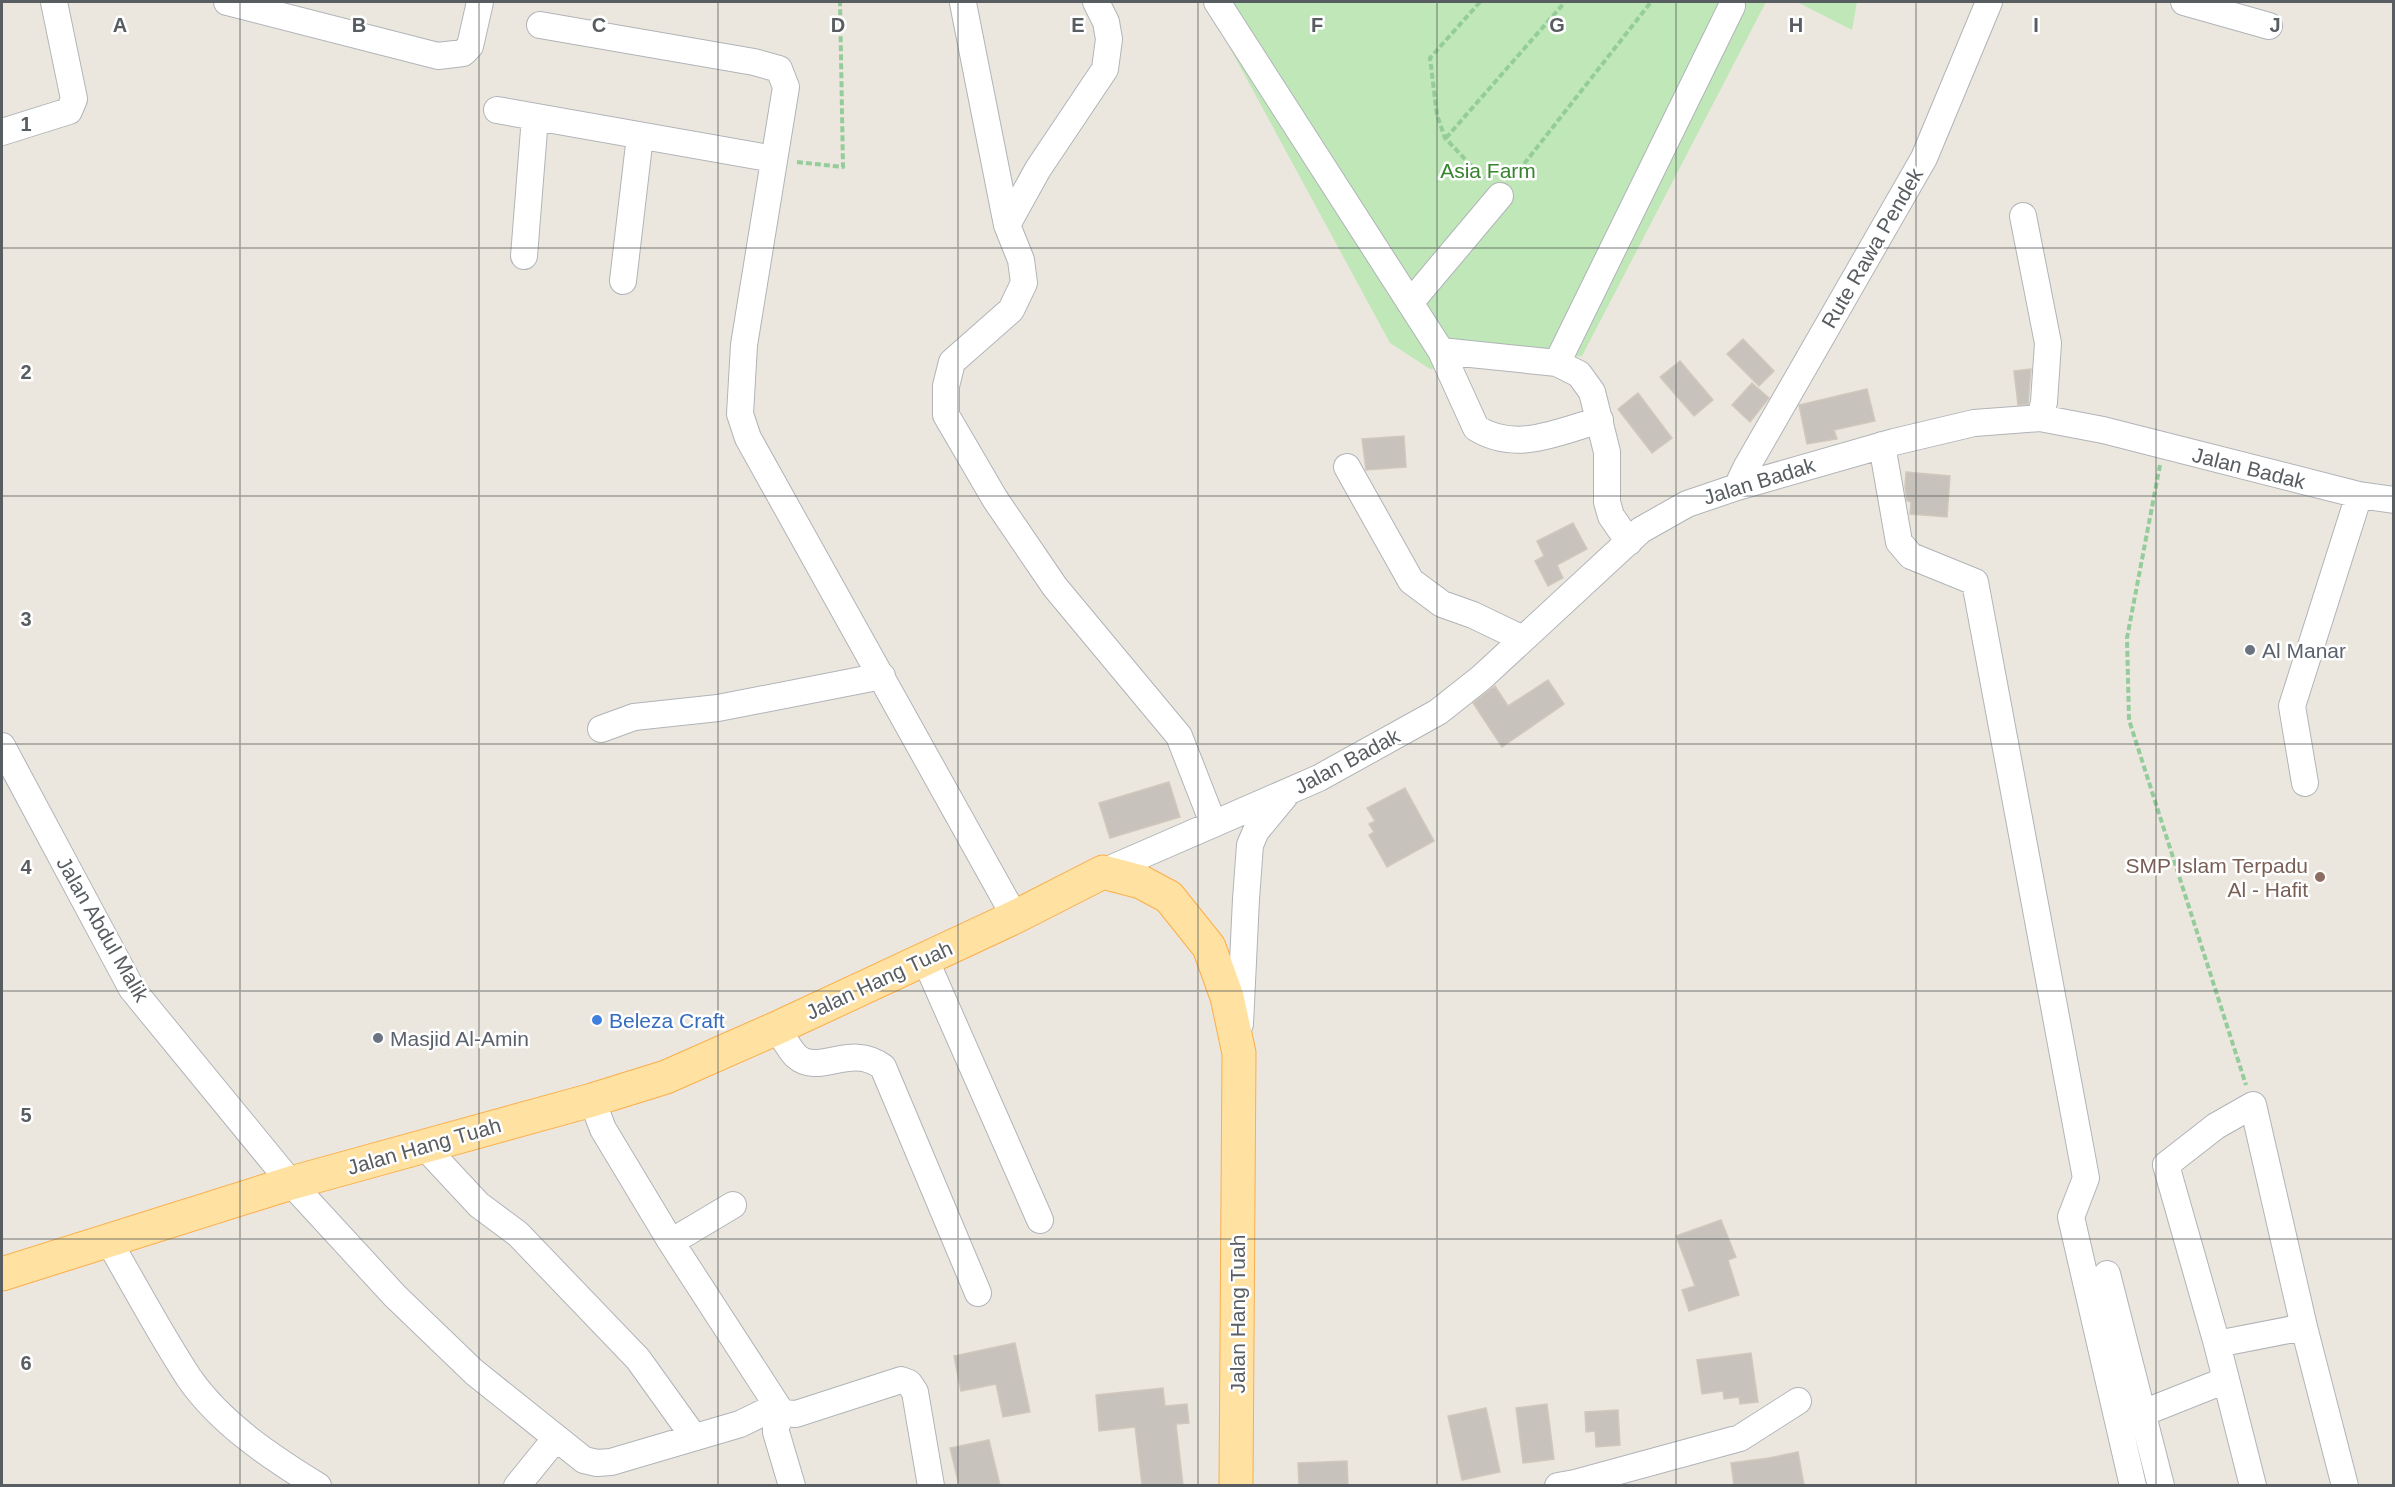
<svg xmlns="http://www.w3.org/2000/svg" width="2395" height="1487" viewBox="0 0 2395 1487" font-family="Arial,sans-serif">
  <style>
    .green { fill: #bfe7b8 }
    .building { fill: #c7c2bc; stroke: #d1c8bd; stroke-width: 1.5 }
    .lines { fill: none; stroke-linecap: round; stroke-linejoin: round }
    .minor-casing { stroke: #b0b4b8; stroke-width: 28 }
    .major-casing { stroke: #fbae49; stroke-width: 35 }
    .path { stroke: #94cd9b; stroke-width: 4; stroke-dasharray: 6 3; stroke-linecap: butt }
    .minor { stroke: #fff; stroke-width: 26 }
    .major { stroke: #ffe1a1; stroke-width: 33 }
    .grid { fill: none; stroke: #585d61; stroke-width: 1.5; stroke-opacity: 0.55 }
    .worship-dot { fill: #6b7280; stroke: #fff; stroke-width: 2 }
    .education-dot { fill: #8d6e63; stroke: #fff; stroke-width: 2 }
    .shop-dot { fill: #3f7fe0; stroke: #fff; stroke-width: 2 }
    .labels { text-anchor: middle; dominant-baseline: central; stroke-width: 5; stroke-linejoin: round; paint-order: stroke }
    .park-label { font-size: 21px; fill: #37832e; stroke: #fff }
    .street-label { font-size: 21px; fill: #585d61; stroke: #fff }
    .worship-label { font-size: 21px; fill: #5b616d; stroke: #fff; text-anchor: start }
    .education-label { font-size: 21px; fill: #785e54; stroke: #fff; text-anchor: end }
    .shop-label { font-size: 21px; fill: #366cbe; stroke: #fff; text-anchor: start }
    .grid-label { font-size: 20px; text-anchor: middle; font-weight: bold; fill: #585d61; stroke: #fff; stroke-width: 5; stroke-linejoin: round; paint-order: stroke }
  </style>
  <rect width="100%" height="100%" fill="#ece7de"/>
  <!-- green -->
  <path class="green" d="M1205,2H1766L1582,356L1430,369L1390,343Z
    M1797,2H1857L1852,30Z"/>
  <!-- building -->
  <path class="building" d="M1743,339L1774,371L1759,386L1727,354Z
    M1680,361L1713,400L1694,416L1660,377Z
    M2031,369L2028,404L2018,405L2014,371Z
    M1752,383L1769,398L1750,422L1732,405Z
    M1867,389L1875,421L1834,430L1837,439L1807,444L1799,405Z
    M1638,393L1672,438L1652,453L1618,409Z
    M1404,436L1406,467L1366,470L1362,439Z
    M1906,472L1950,476L1947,517L1910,514L1911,502L1907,501L1905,487Z
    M1573,523L1587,549L1557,565L1563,578L1548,586L1535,561L1544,556L1537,541Z
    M1548,680L1564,704L1502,747L1473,703L1495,686L1508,706Z
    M1169,782L1180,817L1110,838L1099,803Z
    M1405,788L1434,841L1387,867L1369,835L1374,832L1369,824L1375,821L1367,808Z
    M1721,1220L1736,1257L1728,1260L1739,1295L1689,1311L1682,1290L1695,1286L1676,1236Z
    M1015,1343L1030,1412L1003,1417L996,1384L961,1391L954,1356Z
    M1751,1353L1758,1402L1740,1404L1739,1397L1724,1399L1723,1391L1702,1394L1697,1360Z
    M1163,1388L1165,1406L1187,1404L1189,1423L1176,1424L1183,1485H1142L1135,1427L1099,1431L1096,1395Z
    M1547,1404L1554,1459L1523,1463L1516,1408Z
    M1486,1408L1500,1472L1462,1480L1448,1416Z
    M1618,1410L1620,1445L1596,1447L1595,1431L1586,1432L1585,1412Z
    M989,1440L1000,1485H959L950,1448Z
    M1798,1452L1804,1485H1734L1731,1463L1769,1458Z
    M1347,1461L1348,1485H1299L1298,1463Z"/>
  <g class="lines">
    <defs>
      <path id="minor" d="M227,2L438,56L463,53L470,46L480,2
        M1217,2L1441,351L1476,428C1516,453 1558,432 1600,420
        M2184,2L2269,26
        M963,3L1007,225L1021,260L1024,283L1011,310L952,362L946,386V415L995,499L1055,587L1179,736L1213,823
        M540,25L754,62L779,69L786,87L744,345L740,414L748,438L1015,917
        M497,110L774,159
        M2,132L69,111L74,99L54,2
        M2023,216L2048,343L2044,402L2040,418
        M1007,225L1038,169L1105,69L1109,39L1106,22L1096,2
        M524,256L535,117
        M623,281L640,136
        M1410,303L1500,196
        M1441,351L1557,363L1579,374L1592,392L1607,452V502L1611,516L1629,542
        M1557,363L1732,6
        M1882,445L1899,542L1911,556L1975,582L2086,1178L2071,1217L2133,1486
        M1347,467L1411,581L1442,604L1473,615L1523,639
        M1737,487L1746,468L1924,158L1989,2
        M601,729L634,717L718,708L882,676
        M2,746L132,989L291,1183L395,1296L474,1372L584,1460L597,1463L611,1462L740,1424L777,1406
        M2305,783L2292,706L2359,495
        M1103,872L1319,778L1438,712L1481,678L1641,530L1687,504L1737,487L1894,442L1974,423L2040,418L2103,430L2359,495L2394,500
        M925,959L1040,1220
        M1240,1024L1246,899L1250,845L1256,831L1285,796
        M777,1028C783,1037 789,1049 796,1056C819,1077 850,1042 883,1067L978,1293
        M592,1100L603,1129L671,1242L782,1413L796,1414L901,1380L909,1383L915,1392L931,1486
        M423,1145L479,1205L518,1234L638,1359L694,1437
        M108,1240C135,1286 160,1334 189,1378C221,1424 271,1457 318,1486
        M671,1242L733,1205
        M2107,1274L2161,1486
        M2217,1344L2304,1327
        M782,1413L776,1427V1432L792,1486
        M2143,1413L2226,1380
        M517,1486L556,1438
        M1558,1486L1575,1483L1740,1438L1798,1401
        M2253,1486L2217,1344L2166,1165L2216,1126L2253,1105L2304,1327L2345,1486"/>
      <path id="major" d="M2,1274L291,1183L592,1100L666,1077L777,1028L1015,917L1103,872L1141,882L1169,897L1209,947L1227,997L1239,1053L1236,1486"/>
    </defs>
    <!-- minor casing -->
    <use href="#minor" class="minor-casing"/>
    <!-- major casing -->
    <use href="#major" class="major-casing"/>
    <!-- path -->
    <path class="path" d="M1480,2L1430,58L1437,115L1445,138L1485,180
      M1446,138L1565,2
      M797,162L843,167L840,2
      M1513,178L1651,2
      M2160,465L2127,638L2129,720L2246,1085"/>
    <!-- minor -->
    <use href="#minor" class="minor"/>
    <!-- major -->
    <use href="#major" class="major"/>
  </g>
  <!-- grid -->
  <path class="grid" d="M240,2V1486M479,2V1486M718,2V1486M958,2V1486M1198,2V1486M1437,2V1486M1676,2V1486M1916,2V1486M2156,2V1486M2,248H2394M2,496H2394M2,744H2394M2,991H2394M2,1239H2394"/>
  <!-- markers -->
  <g class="worship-dot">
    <circle cx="2250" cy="650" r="6"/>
    <circle cx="378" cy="1038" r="6"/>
  </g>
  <circle class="education-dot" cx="2320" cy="877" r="6"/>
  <circle class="shop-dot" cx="597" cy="1020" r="6"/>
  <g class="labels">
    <!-- park labels -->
    <g class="park-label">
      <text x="1488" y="170">Asia Farm</text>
    </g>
    <!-- street labels -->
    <g class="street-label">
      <text transform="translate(1872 248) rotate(-60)">Rute Rawa Pendek</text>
      <text transform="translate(2249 468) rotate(14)">Jalan Badak</text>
      <text transform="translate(1759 481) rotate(-17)">Jalan Badak</text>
      <text transform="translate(1347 761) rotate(-28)">Jalan Badak</text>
      <text transform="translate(103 929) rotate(60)">Jalan Abdul Malik</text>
      <text transform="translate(879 980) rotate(-25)">Jalan Hang Tuah</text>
      <text transform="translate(424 1146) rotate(-16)">Jalan Hang Tuah</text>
      <text transform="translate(1237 1314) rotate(-90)">Jalan Hang Tuah</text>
    </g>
    <!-- worship labels -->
    <g class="worship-label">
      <text x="2262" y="650">Al Manar</text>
      <text x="390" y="1038">Masjid Al-Amin</text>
    </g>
    <!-- education labels -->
    <g class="education-label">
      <text x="2308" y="865">SMP Islam Terpadu<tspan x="2308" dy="24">Al - Hafit</tspan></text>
    </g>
    <!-- shop labels -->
    <g class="shop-label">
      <text x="609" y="1020">Beleza Craft</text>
    </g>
  </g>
  <g class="grid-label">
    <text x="120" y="32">A</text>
    <text x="359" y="32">B</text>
    <text x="599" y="32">C</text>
    <text x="838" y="32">D</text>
    <text x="1078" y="32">E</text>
    <text x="1317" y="32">F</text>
    <text x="1557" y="32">G</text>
    <text x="1796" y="32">H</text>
    <text x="2036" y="32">I</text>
    <text x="2275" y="32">J</text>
    <text x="26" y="131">1</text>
    <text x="26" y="379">2</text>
    <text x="26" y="626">3</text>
    <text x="26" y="874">4</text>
    <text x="26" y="1122">5</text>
    <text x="26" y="1370">6</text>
  </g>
  <!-- border -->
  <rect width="2395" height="1487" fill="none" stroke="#585d61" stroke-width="6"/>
</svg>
